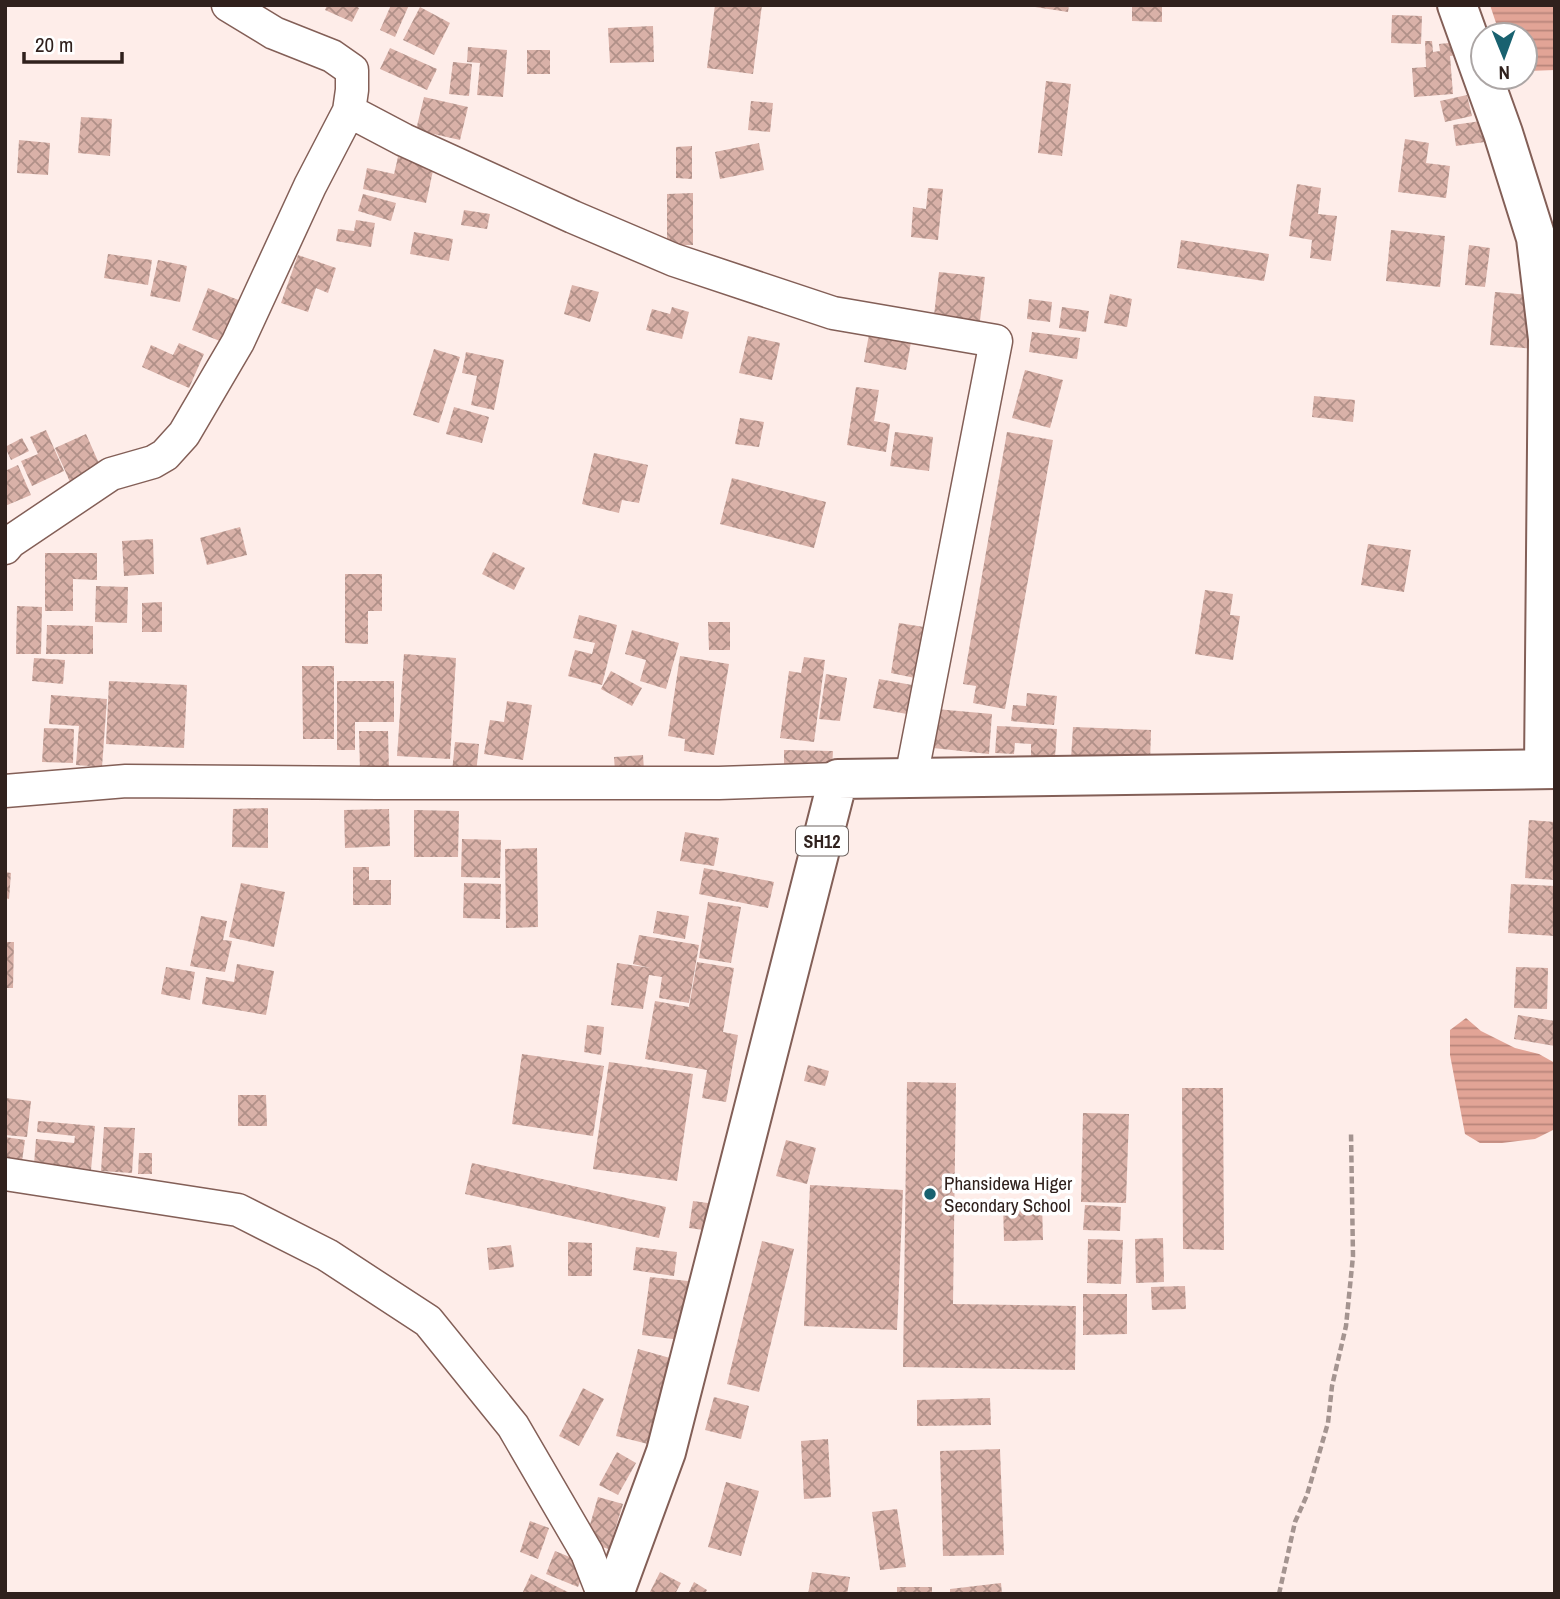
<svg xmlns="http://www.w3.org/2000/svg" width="1560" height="1599" viewBox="0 0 1560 1599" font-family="'Archivo Narrow',sans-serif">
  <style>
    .water { fill: url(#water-rules) }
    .building { fill: url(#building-cross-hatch) }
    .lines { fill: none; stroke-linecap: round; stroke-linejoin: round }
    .street-casing { stroke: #835f57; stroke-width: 35 }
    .secondary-casing { stroke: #835f57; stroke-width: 42 }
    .primary-casing { stroke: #835f57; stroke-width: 42 }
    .path { stroke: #a49490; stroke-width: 4.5; stroke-dasharray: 7 3.5; stroke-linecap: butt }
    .street { stroke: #fff; stroke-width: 32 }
    .secondary { stroke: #fff; stroke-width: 38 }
    .primary { stroke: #fff; stroke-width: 38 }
    .poi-dot { fill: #196270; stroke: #fff; stroke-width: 2.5 }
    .labels { text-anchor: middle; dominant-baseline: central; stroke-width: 7; stroke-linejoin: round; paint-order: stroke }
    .shield { fill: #fff; stroke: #6e6461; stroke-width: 2 }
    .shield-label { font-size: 18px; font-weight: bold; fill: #30211d }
    .poi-label { font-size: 19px; fill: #30211d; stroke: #fff; text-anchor: start }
  </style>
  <defs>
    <pattern id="water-rules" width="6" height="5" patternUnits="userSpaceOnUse" patternTransform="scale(1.75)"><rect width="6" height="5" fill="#e2a496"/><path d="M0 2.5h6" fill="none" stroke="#b8857a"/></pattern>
    <pattern id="building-cross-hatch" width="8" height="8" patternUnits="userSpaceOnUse" patternTransform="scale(1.75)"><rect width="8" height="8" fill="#d9b1a8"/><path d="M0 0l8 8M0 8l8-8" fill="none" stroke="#b09088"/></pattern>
  </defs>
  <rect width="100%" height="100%" fill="#feede9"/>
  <!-- water -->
  <path class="water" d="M1490,5H1555V70L1528,71L1525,68V35H1500Z
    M1466,1018L1481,1031L1515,1048L1539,1054L1555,1063V1129L1535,1139L1502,1143H1480L1465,1134L1450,1055V1030Z"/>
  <!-- building -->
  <path class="building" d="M327,5H354L359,8L352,22L325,10Z
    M391,5H409L395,37L380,30Z
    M715,5H762L753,74L707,68Z
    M1035,5H1069L1068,12L1035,7Z
    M1132,5H1162V22L1132,21Z
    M420,7L450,23L434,55L403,40Z
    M1392,15L1422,16L1421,44L1391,43Z
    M653,26L654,62L610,63L608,28Z
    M1425,41H1432L1433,52L1440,51L1439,44L1458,42L1459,55L1450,56L1453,94L1414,97L1412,68L1426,67Z
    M468,47L507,50L503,97L477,95L480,63L467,62Z
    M390,48L437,69L427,90L380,69Z
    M527,50H550V74H527Z
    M453,62L472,64L469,96L449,94Z
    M1046,81L1071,84L1062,156L1038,153Z
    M1467,95L1472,116L1445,122L1440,101Z
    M424,97L468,107L460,140L416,130Z
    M751,101L773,103L770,132L748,130Z
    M81,117L112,119L110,156L78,153Z
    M1488,120L1492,141L1456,146L1453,125Z
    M1405,139L1429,143L1426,163L1450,166L1446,198L1398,192Z
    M19,140L50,143L48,175L17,173Z
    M759,143L764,170L720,179L715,152Z
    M692,146V179L676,178V147Z
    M398,157L434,166L426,203L363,189L367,168L394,174Z
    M1297,184L1321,188L1318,214L1337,216L1331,261L1310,258L1312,240L1289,236Z
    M928,188L943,189L938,240L911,237L913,207L926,209Z
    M693,193V245H667V194Z
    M363,194L396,203L391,221L358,211Z
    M464,210L490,214L487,229L461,225Z
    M356,220L375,223L371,247L336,241L338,229L354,231Z
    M1391,230L1445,236L1440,287L1386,281Z
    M414,232L453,239L449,261L410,254Z
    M1181,240L1269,254L1264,281L1177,268Z
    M1469,245L1490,248L1485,287L1465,285Z
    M108,254L152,260L148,285L104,278Z
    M298,255L336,268L328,293L316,288L308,312L281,303Z
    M158,260L187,266L180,302L150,296Z
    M939,272L985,277L979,329L933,324Z
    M572,285L599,292L590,322L564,314Z
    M208,288L241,301L225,343L192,330Z
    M1495,292L1529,295L1526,325L1538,326L1536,349L1490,345Z
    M1110,294L1132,299L1127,327L1104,323Z
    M1029,299L1052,302L1050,322L1027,319Z
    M672,307L689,312L682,339L646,330L652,309L670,314Z
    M1062,307L1089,311L1086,332L1059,328Z
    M871,323L913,331L906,370L864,362Z
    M1032,332L1080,338L1077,359L1029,352Z
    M748,336L780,343L772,380L739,373Z
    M179,343L204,354L189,388L142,367L151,345L173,355Z
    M434,349L460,357L439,423L413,415Z
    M466,352L504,360L494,410L471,405L477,376L462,373Z
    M1025,370L1063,380L1050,428L1012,418Z
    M856,387L879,390L874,421L890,424L886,452L847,445Z
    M1314,396L1355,400L1353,422L1312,417Z
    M454,407L489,417L482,443L446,434Z
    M740,418L764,422L759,447L735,444Z
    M46,430L64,471L32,486L21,461L38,454L30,437Z
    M895,432L933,437L929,471L890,466Z
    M1007,432L1053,440L1005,709L973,703L976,686L963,684Z
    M86,434L101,468L70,482L55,448Z
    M22,438L29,451L11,460L5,447Z
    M594,453L648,465L639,503L622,500L619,513L582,504Z
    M18,465L31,495L5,506V492L7,491L5,471Z
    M732,478L826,502L814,548L720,524Z
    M240,527L247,555L207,565L200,538Z
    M153,539L154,574L124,576L122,541Z
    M1368,544L1411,550L1404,592L1361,585Z
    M493,552L525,568L514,590L482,574Z
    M45,553H97V580L73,579V611H45Z
    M345,574H382V611H368V644L345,643Z
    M96,586L128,587L127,623L95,622Z
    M1205,590L1233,594L1230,615L1240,616L1233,660L1195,654Z
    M162,602V632H142V603Z
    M17,606L42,607L41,654H16Z
    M579,615L617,625L602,685L568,676L575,650L592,654L595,643L573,638Z
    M708,622H730V650H709Z
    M899,623L924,627L915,678L891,673Z
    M47,625L93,626V654H46Z
    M632,630L679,643L666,689L640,681L646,660L625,654Z
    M404,654L456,658L450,759L397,756Z
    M680,656L729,664L714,755L684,751L685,739L668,736Z
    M804,657L825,660L814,742L780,738L789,671L801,673Z
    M34,658L65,660L63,684L32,681Z
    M302,666H334V739H303Z
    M611,671L642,688L632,706L601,689Z
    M826,674L847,678L840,721L819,719Z
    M879,679L912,685L907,714L873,708Z
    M109,681L187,685L184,748L106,744Z
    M337,681H394V722H355V750H337Z
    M1027,693L1057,696L1054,725L1011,721L1013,705L1026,706Z
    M51,695L107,699L102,767L76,765L79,726L49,724Z
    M507,701L532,705L523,760L484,754L490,720L504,722Z
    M936,709L992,714L989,754L933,748Z
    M997,726L1057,729L1055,757L1031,756V744L1015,743L1014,754L995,753Z
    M1073,727L1151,730L1150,763L1071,759Z
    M44,728L74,729L73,763L42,762Z
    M359,731H388L389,770H360Z
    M455,742L479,744L476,774L452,772Z
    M784,750L833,751L832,768L784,766Z
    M643,755L644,770L615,771L614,757Z
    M268,808V848L232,847L233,809Z
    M389,809L390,846L345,848L344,810Z
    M414,810L459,811L458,857H414Z
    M1529,820L1555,822V880L1525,878Z
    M685,832L719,838L714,866L680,861Z
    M462,839L501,840L500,878L461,877Z
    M537,848L538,927L506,928L505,849Z
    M353,867H369V880H391V905H353Z
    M704,868L774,882L768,908L699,894Z
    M5,872L11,873L9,899L5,898Z
    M241,883L285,892L274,947L229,937Z
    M464,883L501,884L500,919L463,918Z
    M1511,884L1555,886V936L1508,933Z
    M708,902L741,907L731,963L699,958Z
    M657,911L689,916L685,939L653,933Z
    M201,916L227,921L223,940L232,941L225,972L190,966Z
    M639,935L699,945L689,1003L659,998L662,977L649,975L643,1009L611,1005L617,963L651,968L633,964Z
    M5,942H14L13,988H5Z
    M697,962L734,968L723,1032L738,1035L726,1102L702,1098L707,1070L645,1059L655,1001L689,1007Z
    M237,964L274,971L266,1015L202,1004L206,977L234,982Z
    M166,967L195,972L190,1000L161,994Z
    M1516,967L1548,968L1547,1009L1514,1008Z
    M1518,1015L1555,1021V1046L1514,1039Z
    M587,1025L604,1027L601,1055L584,1052Z
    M522,1054L604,1066L593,1136L512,1124Z
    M609,1062L693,1074L677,1181L593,1169Z
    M808,1065L829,1071L825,1086L804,1081Z
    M907,1082L956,1083L953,1304L1076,1306L1075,1370L903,1367Z
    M1182,1088H1223L1224,1250L1183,1249Z
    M238,1095H266L267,1126H238Z
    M5,1098L31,1101L27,1137L5,1135Z
    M1083,1113L1129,1114L1126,1203L1081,1202Z
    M38,1121L95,1126L91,1170L34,1164L36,1139L74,1143L75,1136L37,1132Z
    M104,1127L135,1128L132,1173L101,1171Z
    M5,1137L25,1140L22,1161L5,1160Z
    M786,1140L816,1148L807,1184L776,1176Z
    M139,1153H152V1174H138Z
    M472,1163L666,1207L659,1238L465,1194Z
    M810,1185L903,1190L897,1330L804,1326Z
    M693,1201L715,1204L711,1231L689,1228Z
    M1042,1202L1043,1240L1004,1241L1003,1203Z
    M1085,1205L1121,1207L1120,1231L1083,1230Z
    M1163,1238L1164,1282L1136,1283L1135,1239Z
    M1088,1239L1123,1240L1121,1284L1087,1283Z
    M762,1241L794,1249L759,1392L727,1384Z
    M568,1242L592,1243V1276H568Z
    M511,1245L514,1267L489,1270L487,1248Z
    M636,1247L677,1252L674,1276L633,1270Z
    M650,1277L688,1281L680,1340L642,1335Z
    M1185,1286L1186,1309L1152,1310L1151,1287Z
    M1083,1294H1127V1334L1083,1335Z
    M638,1349L670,1358L648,1444L616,1436Z
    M583,1388L604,1399L579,1446L559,1436Z
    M714,1397L749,1406L741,1439L705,1430Z
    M990,1398L991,1425L917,1426V1400Z
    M828,1439L831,1497L804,1499L801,1441Z
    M1000,1449L1004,1555L943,1556L940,1451Z
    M617,1452L636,1463L618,1495L599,1485Z
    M726,1482L759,1491L741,1556L708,1547Z
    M598,1497L623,1504L609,1549L585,1542Z
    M897,1509L906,1567L880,1570L872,1512Z
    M530,1521L549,1528L538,1559L520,1552Z
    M555,1551L587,1564L578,1587L546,1574Z
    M660,1572L681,1583L675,1594H649Z
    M812,1572L850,1577L847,1594H808Z
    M531,1574L572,1594H522Z
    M694,1582L707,1590L705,1594H688Z
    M1001,1583L1002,1594H950V1589Z
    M897,1587H932V1594H897Z"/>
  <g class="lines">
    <defs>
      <path id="street" d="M349,111L404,140L573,217L674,260L833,313L996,341L911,778
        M5,548L10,542L111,474L153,462L165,455L184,434L238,342L310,186L349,111L352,90V70L332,56L274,33L228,5
        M5,791L126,781L377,783H719L838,779
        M5,1174L238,1210L327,1255L428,1321L513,1426L587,1553L603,1594"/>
      <path id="secondary" d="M1457,5L1503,133L1536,238L1548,339L1544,769"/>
      <path id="primary" d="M614,1594L666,1452L838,779L1555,769"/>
    </defs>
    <!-- street casing -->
    <use href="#street" class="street-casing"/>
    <!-- secondary casing -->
    <use href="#secondary" class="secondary-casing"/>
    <!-- primary casing -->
    <use href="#primary" class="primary-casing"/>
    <!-- path -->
    <path class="path" d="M1279,1594L1295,1522L1307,1495L1328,1423L1332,1386L1346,1326L1353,1256L1351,1132"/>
    <!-- street -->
    <use href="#street" class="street"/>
    <!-- secondary -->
    <use href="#secondary" class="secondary"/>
    <!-- primary -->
    <use href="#primary" class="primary"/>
  </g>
  <!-- markers -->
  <circle class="poi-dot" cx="930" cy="1194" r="7"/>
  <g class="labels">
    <!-- shield labels -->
    <rect class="shield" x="796" y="826.5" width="52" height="29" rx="5"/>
    <g class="shield-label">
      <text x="822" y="841">SH12</text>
    </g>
    <!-- poi labels -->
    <g class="poi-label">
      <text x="944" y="1183">Phansidewa Higer<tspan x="944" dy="22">Secondary School</tspan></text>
    </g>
  </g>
  <!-- border -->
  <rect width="1560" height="1599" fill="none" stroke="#30211d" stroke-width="14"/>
  <!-- north arrow -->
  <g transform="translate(1504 56) rotate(179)"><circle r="33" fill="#ffffff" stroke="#aca6a5" stroke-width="2"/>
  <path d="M0-5L12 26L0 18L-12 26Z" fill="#196270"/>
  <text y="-10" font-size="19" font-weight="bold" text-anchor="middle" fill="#30211d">N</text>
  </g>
  <!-- scale -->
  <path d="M24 52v10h98v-10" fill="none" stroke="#30211d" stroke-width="3.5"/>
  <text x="35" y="52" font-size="21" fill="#30211d" stroke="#ffffff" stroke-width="5" paint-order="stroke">20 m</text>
</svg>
